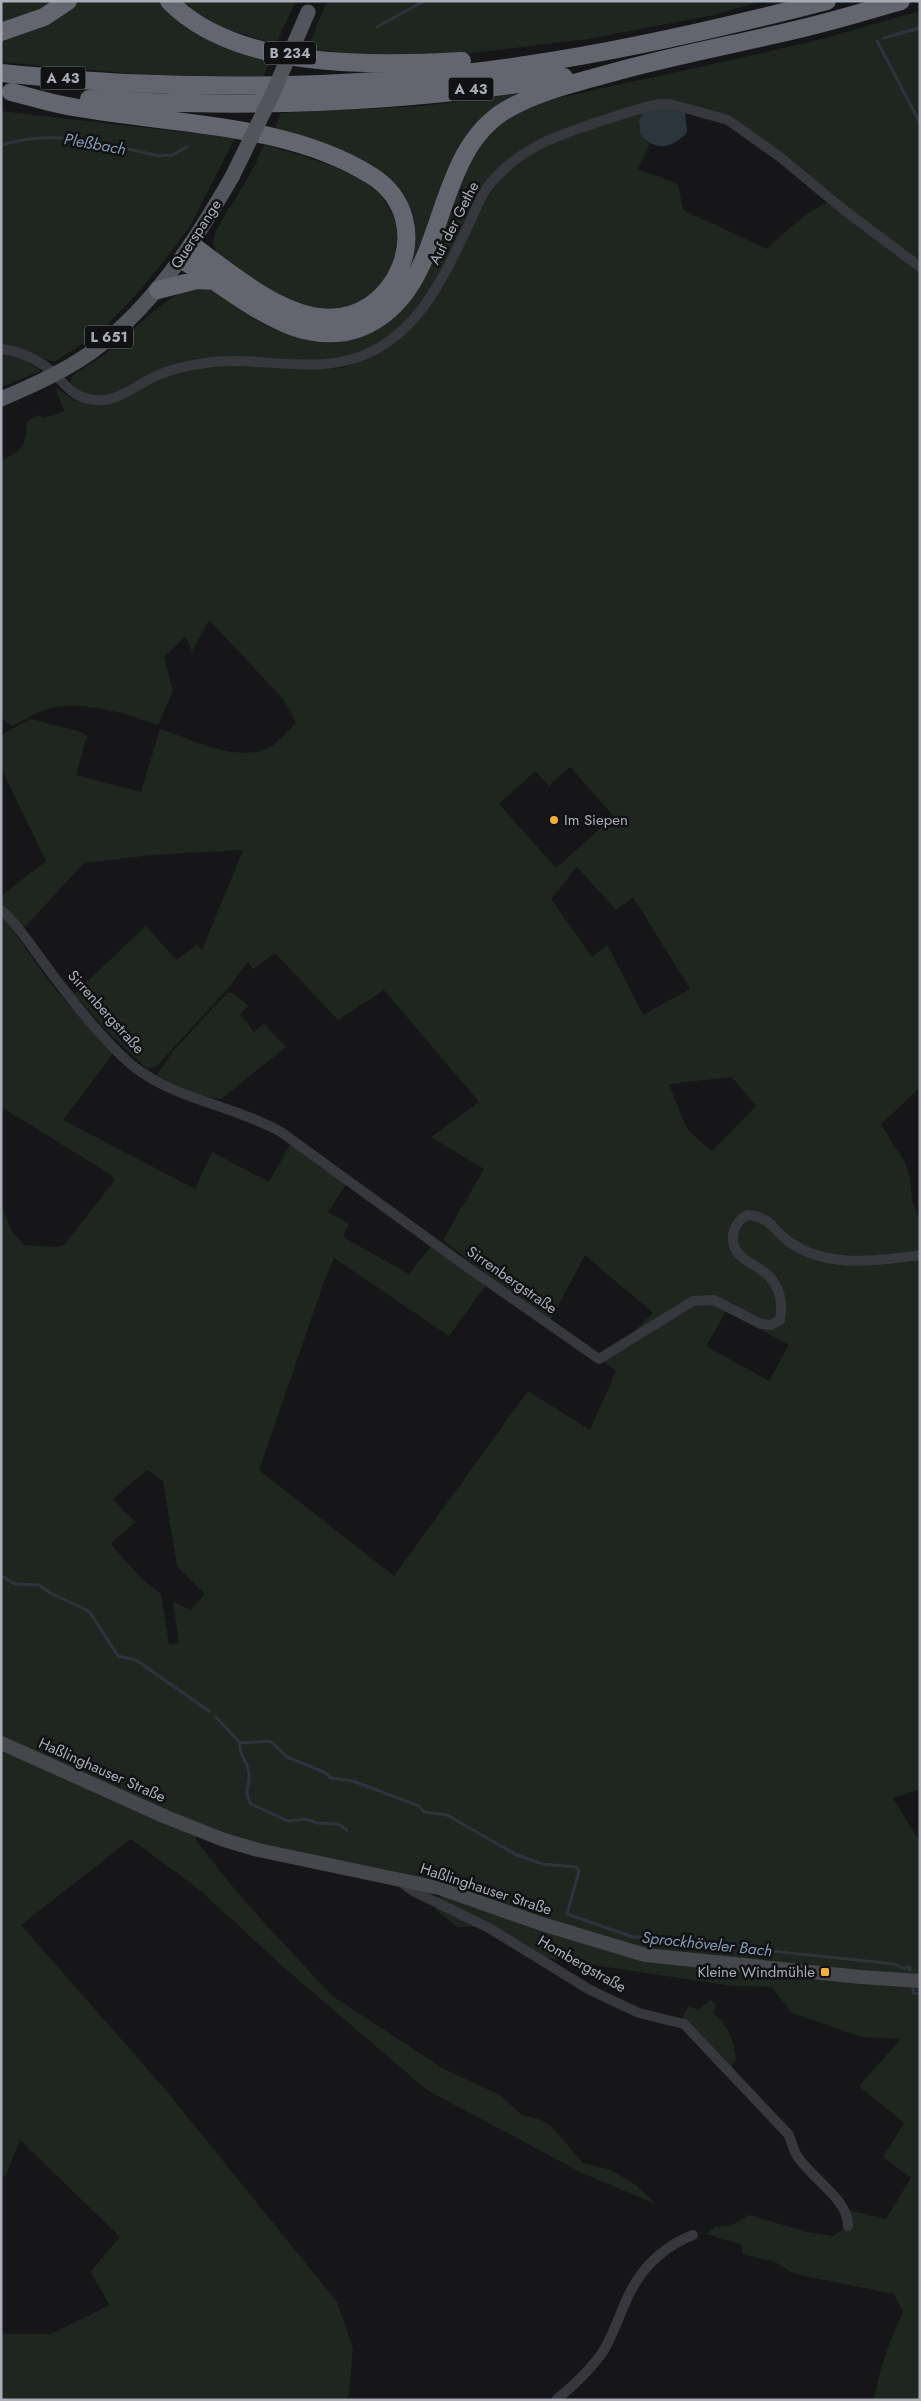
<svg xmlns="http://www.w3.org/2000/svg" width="921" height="2401" viewBox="0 0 921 2401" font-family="Jost,sans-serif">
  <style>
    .green { fill: #1e261f; fill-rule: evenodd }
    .water { fill: #2c353c }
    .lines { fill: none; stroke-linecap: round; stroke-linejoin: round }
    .stream { stroke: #2c353c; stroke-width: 3 }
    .minor { stroke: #37383d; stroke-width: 10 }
    .secondary { stroke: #45474d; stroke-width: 14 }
    .primary { stroke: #53555c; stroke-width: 15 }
    .motorway { stroke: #63666e; stroke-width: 18 }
    .primary-bridge { stroke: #53555c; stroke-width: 15 }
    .poi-dot { fill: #f2b134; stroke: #111113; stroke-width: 2 }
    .labels { text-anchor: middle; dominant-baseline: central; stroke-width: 5; stroke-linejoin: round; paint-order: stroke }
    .shield { fill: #111113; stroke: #7b7e86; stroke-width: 1 }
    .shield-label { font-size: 14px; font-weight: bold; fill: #a8adb8 }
    .street-label { font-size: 15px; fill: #a8adb8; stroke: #111113 }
    .poi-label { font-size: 15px; fill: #a8adb8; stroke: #111113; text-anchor: start }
    .water-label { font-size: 16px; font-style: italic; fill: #7f9bb3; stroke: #111113 }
  </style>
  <rect width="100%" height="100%" fill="#161618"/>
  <!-- green -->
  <path class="green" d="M1,1H54L37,12L1,23Z
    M74,1H159L187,26L272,55L263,78L134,74L1,62V34Z
    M175,1H296L276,44L219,27Z
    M327,1H763L714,15L588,39L449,56L351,54L307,49Z
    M920,11V264L861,220L782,156L728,118L666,101L639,104L610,115L612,121L646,110C636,124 637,133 650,144L638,169L678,184L683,210L767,249C786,230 804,214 828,202L920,271V1088L881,1124L905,1163L910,1177L912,1201L920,1220V1251L874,1258L876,1264L920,1258V1789L893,1798L920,1842V2400H874C879,2368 890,2341 903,2312L894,2294L795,2274L775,2262L742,2254V2245L706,2234L715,2227L732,2225L749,2215L807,2232L832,2236L843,2230V2213L852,2211L886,2219L911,2178L883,2157L904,2123L859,2086L901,2039L862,2037L792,2013L772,1987L732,1986L541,1957L489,1926L457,1927L436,1910L442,1886C381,1869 319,1862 259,1845C228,1837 197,1826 168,1815L1,1738V1204L11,1230L24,1245L58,1247L65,1244L114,1181L113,1176L3,1108L1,1110V917C18,934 28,953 43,973C64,1002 90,1027 113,1054L63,1120L195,1189L212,1152L269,1182L291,1143L347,1183L328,1212L349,1224L343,1237L409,1274L431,1246L487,1284L449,1336L334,1258L324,1282L259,1470L394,1576L528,1391L590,1430L616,1371L601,1360L623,1346V1342L653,1313L585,1255L549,1323L443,1240L484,1169L431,1137L479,1102L384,990L338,1020L275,953L253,969L248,962L229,987L156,1067L147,1069L106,1030L74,994L146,926L176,960L197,945L202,950L243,850L153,855L84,863L24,928L1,904V896L46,861L1,768V735L31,719L81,732L87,736L76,775L141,792L160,729C192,739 239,765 272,746C277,743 288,730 296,723L284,700L209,620L192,651L185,637L164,657L173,691L158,725C126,714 90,702 55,707C40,710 26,719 12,726L1,718V461C25,448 25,448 27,421L39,415L44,418L64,411L55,387L76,401L104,405L166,377L197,368L228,364L297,369L343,368L380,351L414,325L435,296L428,295C408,328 377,349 340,359C297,371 244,351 196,361C173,366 152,374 131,384C124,387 116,394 108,396C93,400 79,394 70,384L72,376C84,367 98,360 109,351C129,334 167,295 190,289C214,283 234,306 253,318C281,335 317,346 350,337C358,335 368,334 375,329C445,283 436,198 483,139C497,121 519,111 539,102L732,60L822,39ZM570,767L614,816L556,868L499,804L535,771L549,786ZM577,867L616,910L633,897L690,989L643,1015L607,945L592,957L551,899ZM732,1077L756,1106L712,1151L690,1132L685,1125L669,1084ZM727,1310L789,1345L769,1381L706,1346ZM147,1470L163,1481L177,1566L205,1594L190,1610L173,1601L179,1643L169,1644L161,1594L141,1578L111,1544L135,1522L113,1499Z
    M531,92L486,120L413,273L352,326L330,324L407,268L389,186L272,135L281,113L423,106Z
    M1,111L235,138L189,228L160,266L135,296L98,334L54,362L1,345Z
    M265,144L327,164L359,178L380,194L389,207L397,226L398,247L388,278L355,306L320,311L268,291L217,254L213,244L215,232L252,171Z
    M1,352L22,358L41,371L1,387Z
    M227,993H233L248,1006L240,1014L254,1032L264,1024L286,1047L221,1099L202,1096L156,1076L173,1051Z
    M1,1748L193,1832L198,1843L241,1897L332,1996L444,2069L500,2095L522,2115L541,2120L551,2126L583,2163L611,2170L636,2185L656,2204L582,2173L427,2090L281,1965L201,1891L131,1839L21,1925L165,2089L337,2302L353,2348L349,2393L346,2400H1V2334H51L110,2305L90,2272L120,2237L20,2140L5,2177L1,2173Z
    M711,2000L716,2005L713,2013C728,2023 735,2043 736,2061L731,2067L684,2022L683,2015L689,2006L698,2010Z"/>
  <!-- water -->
  <path class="water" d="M668,106L685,111L687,132C673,149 655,152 640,134L639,120L646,110Z"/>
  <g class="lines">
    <!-- stream -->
    <path class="stream" d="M377,27L424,1
      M883,38L920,28
      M877,41L920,123
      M1,145C58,128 103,144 159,156L172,155L187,147
      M1,1576L15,1584L39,1585L50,1593L89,1611L118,1656L136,1660L209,1711
      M216,1717L240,1743L270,1741L287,1757L324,1772L331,1778L353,1781L419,1806L424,1812L447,1815L515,1854L542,1864L576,1867L579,1871L567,1914L633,1937L668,1938L676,1943L722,1949L736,1944L742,1948L894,1964L903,1968L910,1967V1970
      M240,1744C238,1754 248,1762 249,1773C250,1785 243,1793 251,1804L288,1821L306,1819L317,1823L338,1824L347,1830
      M913,1989V1993L920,1994"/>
    <!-- minor -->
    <path class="minor" d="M1,349C16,350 34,358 45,366C64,380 70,399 97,400C117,402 138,384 156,376C171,369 189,365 206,363C258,355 314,376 364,355C419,332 443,278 467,228C474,215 479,197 489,185C520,147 556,136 601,121C620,115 639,108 659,104H670L728,120L780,157L844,210L920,267
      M1,910C18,925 30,944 44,963C69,997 101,1039 133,1066C174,1099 235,1106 281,1132L463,1264L599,1359L693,1301L714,1300L761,1324L771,1325L780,1320C783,1304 781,1290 770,1277C758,1264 734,1260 733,1240C732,1228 738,1221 747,1215C771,1217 771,1228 788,1241C826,1269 876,1261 920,1255
      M401,1882L413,1891L489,1928L590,1990L639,2013L684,2024L789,2135C791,2141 793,2148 796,2154C809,2177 849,2199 848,2226
      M556,2400C572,2387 587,2373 600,2356C615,2335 620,2309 633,2287C646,2263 669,2244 693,2235"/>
    <!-- secondary -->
    <path class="secondary" d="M1,1743L166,1817L224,1840L258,1850L439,1888L542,1924L645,1955L861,1977L920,1981"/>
    <!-- primary -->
    <path class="primary" d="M1,399C34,385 74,367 102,344C159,298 196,239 232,177"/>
    <!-- motorway -->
    <path class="motorway" d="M169,1C235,70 374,66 462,61
      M1,32L44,17L68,1
      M1,73C43,77 85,81 127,83C259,89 401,84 532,64C632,49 730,26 827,1
      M11,92C32,97 52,104 73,107C171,125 286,122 372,176C441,220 397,327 319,317C274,311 228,271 192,245
      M89,99C247,109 408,103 564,77
      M182,260C217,281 252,311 291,326C313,334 338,336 360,328C452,291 426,158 506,110C540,90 580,82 618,71C677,55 736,44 795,30C830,22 866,11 901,1
      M158,290L197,280L216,281"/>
    <!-- primary-bridge -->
    <path class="primary-bridge" d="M232,177L272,95L308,12"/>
  </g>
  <!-- markers -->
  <g class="poi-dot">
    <circle cx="554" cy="820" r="5"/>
    <rect x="820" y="1967" width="10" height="10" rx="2.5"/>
  </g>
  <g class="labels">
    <!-- shield labels -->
    <g class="shield">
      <rect x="264" y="41.5" width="52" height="23" rx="4"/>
      <rect x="40.5" y="66.5" width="45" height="23" rx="4"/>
      <rect x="448.5" y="77.5" width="45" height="23" rx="4"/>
      <rect x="85" y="325.5" width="48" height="23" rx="4"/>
    </g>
    <g class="shield-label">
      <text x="290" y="53">B 234</text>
      <text x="63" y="78">A 43</text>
      <text x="471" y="89">A 43</text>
      <text x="109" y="337">L 651</text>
    </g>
    <!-- street labels -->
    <g class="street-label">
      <text transform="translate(454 223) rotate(-63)">Auf der Gethe</text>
      <text transform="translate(196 234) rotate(-57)">Querspange</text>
      <text transform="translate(106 1012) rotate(48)">Sirrenbergstraße</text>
      <text transform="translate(512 1280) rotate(35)">Sirrenbergstraße</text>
      <text transform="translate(102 1770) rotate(24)">Haßlinghauser Straße</text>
      <text transform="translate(486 1889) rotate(18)">Haßlinghauser Straße</text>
      <text transform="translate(582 1964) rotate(30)">Hombergstraße</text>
    </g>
    <!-- poi labels -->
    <g class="poi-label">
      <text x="564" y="820">Im Siepen</text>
      <text x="815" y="1972" text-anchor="end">Kleine Windmühle</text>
    </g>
    <!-- water labels -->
    <g class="water-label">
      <text transform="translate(95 144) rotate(10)">Pleßbach</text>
      <text transform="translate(707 1944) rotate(6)">Sprockhöveler Bach</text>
    </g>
  </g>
  <!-- border -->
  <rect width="921" height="2401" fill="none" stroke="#a8adb8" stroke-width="5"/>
</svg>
